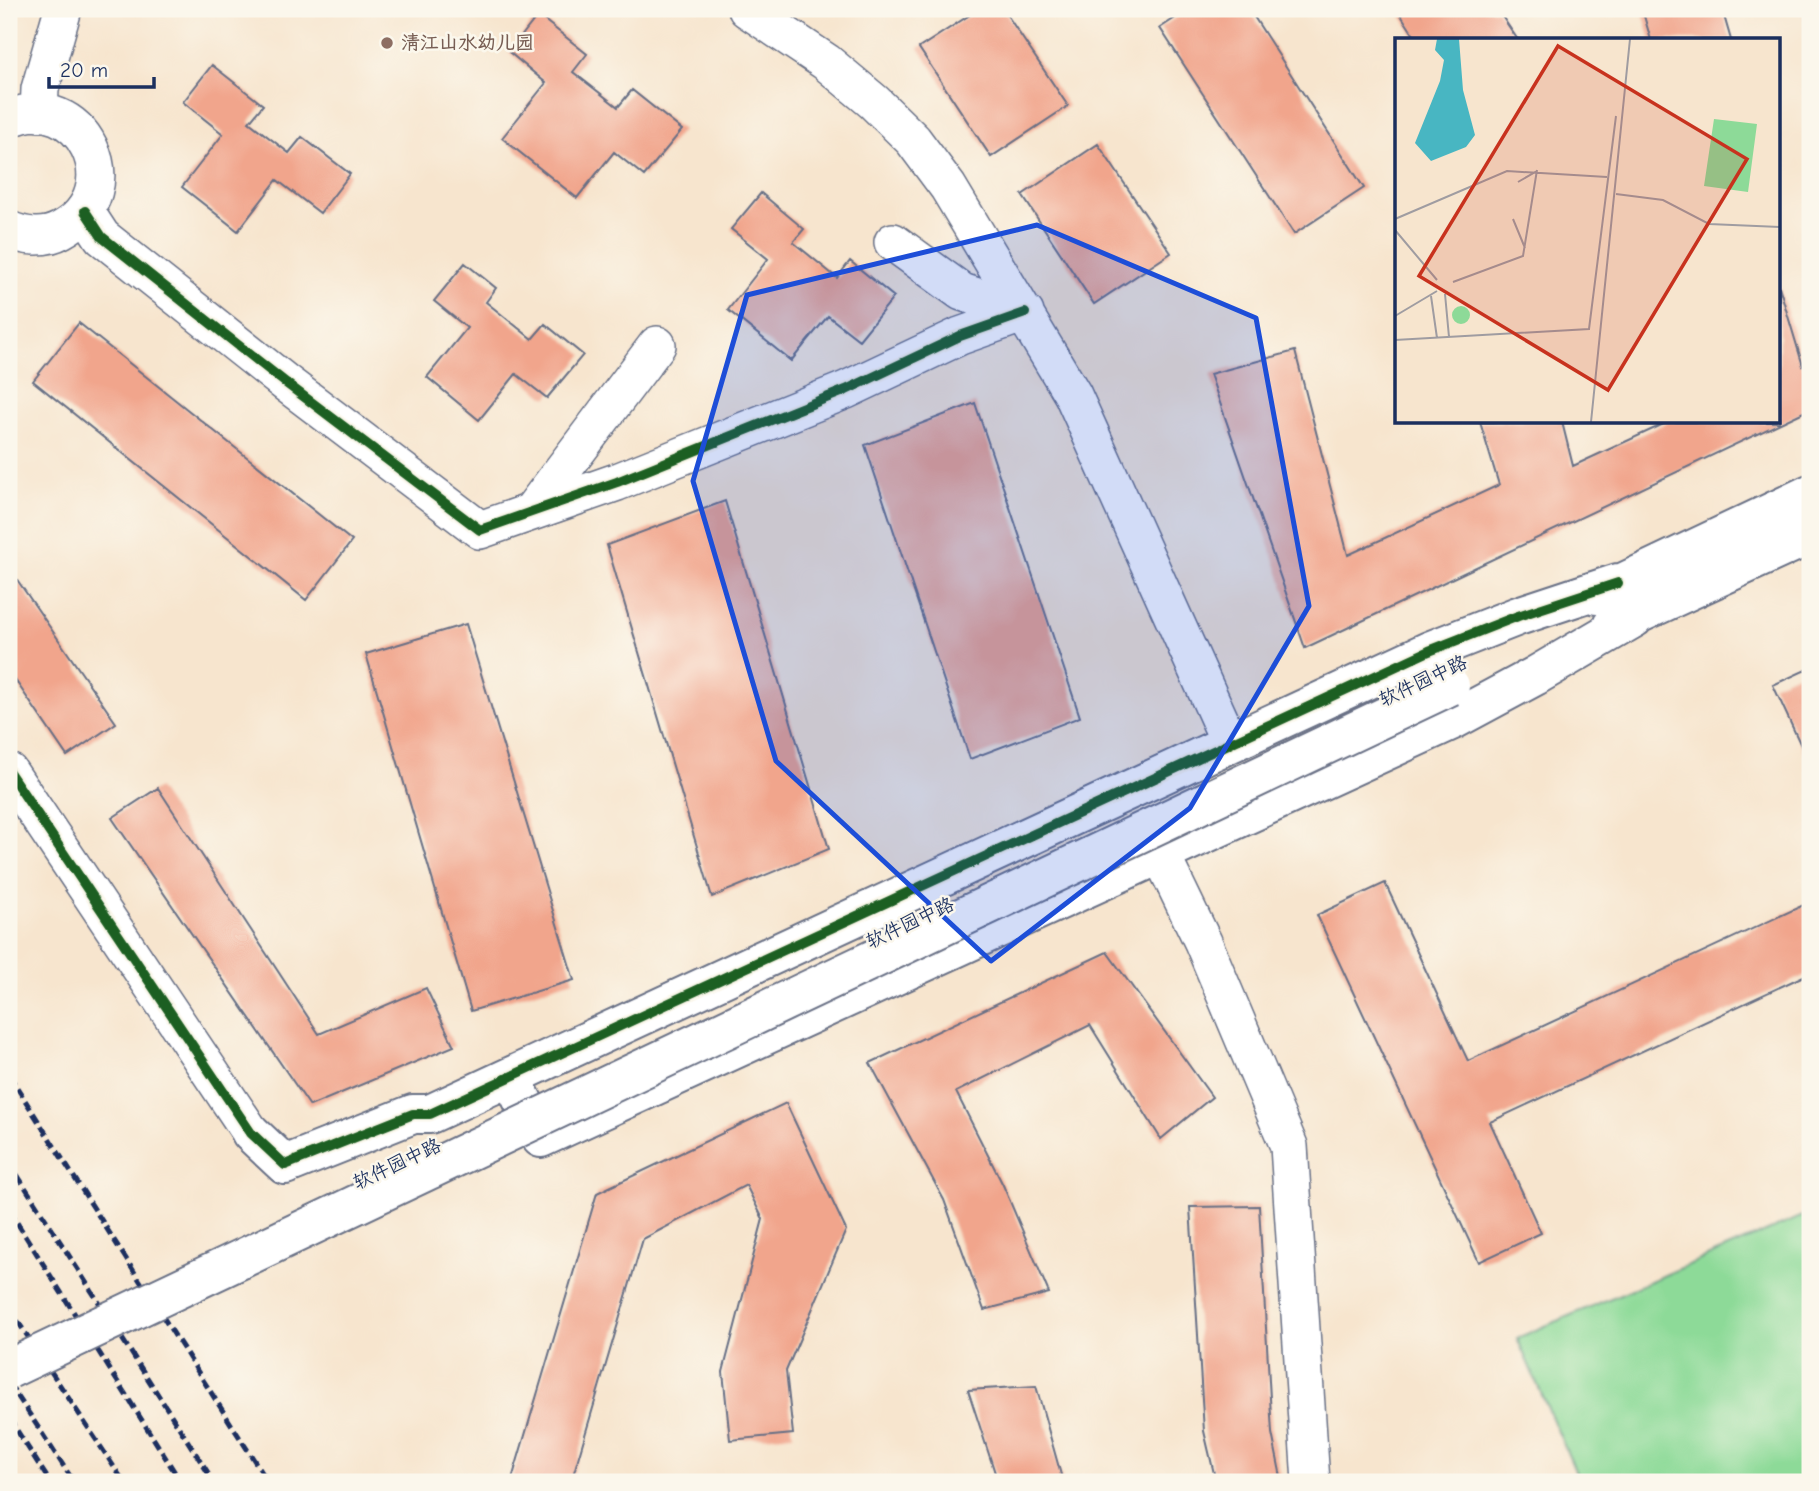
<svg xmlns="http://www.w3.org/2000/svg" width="1819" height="1491" viewBox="0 0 1819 1491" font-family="'Comic Neue','LXGW WenKai TC',sans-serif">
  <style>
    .pitch { fill: #8dda98; stroke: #54847b; stroke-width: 2 }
    .building { fill: #f1a58c }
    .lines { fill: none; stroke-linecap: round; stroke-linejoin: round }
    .street-casing { stroke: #686f85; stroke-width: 40 }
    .secondary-casing { stroke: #686f85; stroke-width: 42 }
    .street { stroke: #fff; stroke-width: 37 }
    .secondary { stroke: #fff; stroke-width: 38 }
    .rail { stroke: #1b2f5e; stroke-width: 5; stroke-dasharray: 10 5; stroke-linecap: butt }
    .secondary-bridge-casing { stroke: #686f85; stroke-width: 42; stroke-linecap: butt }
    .secondary-bridge { stroke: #fff; stroke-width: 38 }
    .cycleway-casing { stroke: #fbf7ec; stroke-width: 15 }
    .cycleway { stroke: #1b5e20; stroke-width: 10 }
    .marked { fill: #1d4ed8; fill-opacity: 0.2; stroke: #1d4ed8; stroke-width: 5; stroke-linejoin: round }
    .education-dot { fill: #8d6e63; stroke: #fbf7ec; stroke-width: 2.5 }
    .labels { text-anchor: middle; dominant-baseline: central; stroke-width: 5; stroke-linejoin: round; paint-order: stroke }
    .education-label { font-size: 19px; font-weight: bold; fill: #785e54; stroke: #fbf7ec; text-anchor: start }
    .street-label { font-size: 19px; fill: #1b2f5e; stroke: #fbf7ec }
    .inset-road { fill: none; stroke: #9f9ca1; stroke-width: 2 }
    .view { fill: #c8321e; fill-opacity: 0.15; stroke: #c8321e; stroke-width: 3.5 }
    .inset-edge { fill: none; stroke: #1b2f5e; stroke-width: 3.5 }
  </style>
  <rect width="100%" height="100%" fill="#fbf7ec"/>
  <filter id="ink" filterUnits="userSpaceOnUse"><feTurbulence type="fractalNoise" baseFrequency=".0143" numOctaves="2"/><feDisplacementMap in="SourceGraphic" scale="14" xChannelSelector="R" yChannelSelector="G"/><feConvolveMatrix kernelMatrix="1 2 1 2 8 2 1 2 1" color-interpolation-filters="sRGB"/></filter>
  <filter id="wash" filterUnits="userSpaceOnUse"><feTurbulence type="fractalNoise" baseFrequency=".00686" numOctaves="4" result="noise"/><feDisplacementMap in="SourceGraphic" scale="28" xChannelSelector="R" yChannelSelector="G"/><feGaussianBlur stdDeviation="1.57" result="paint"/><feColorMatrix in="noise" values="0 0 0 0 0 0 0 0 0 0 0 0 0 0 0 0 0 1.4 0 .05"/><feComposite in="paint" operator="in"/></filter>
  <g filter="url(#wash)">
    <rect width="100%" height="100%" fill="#f7e5ce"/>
    <!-- pitch -->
    <path class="pitch" d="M1810,1213V1482H1580L1517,1338Z"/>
    <g id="blocks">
      <!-- building -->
      <path class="building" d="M979,9H1003L1068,106L991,157L919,48Z
        M1189,9H1249L1364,188L1294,234L1160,28Z
        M1397,9H1497L1518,40H1417Z
        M1642,9H1722L1731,40H1651Z
        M538,15L587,54L573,72L618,107L632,90L682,130L644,176L614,152L577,198L502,138L546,83L509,52Z
        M212,65L263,105L249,122L289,153L302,137L350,174L320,213L277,180L238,231L182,187L223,134L183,102Z
        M1098,144L1171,253L1094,304L1022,195Z
        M761,193L804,229L793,242L837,278L850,261L894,297L859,340L828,316L791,361L728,310L768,259L731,229Z
        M465,263L496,288L486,302L532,339L545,324L583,355L547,398L516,374L479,420L427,377L467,328L434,301Z
        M1779,286L1803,366L1810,362V409L1305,648L1210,374L1295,351L1348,555L1499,485L1480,422H1562L1573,466L1668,422H1779Z
        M79,323L352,541L306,600L33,381Z
        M975,403L1080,717L970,759L865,445Z
        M725,501L829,849L712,897L607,545Z
        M9,568L116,723L67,756L9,671Z
        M466,624L574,980L471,1011L366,654Z
        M1810,668V765L1773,685Z
        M158,788L319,1034L426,988L454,1046L310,1106L112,818Z
        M1385,883L1468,1061L1810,902V973L1490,1122L1541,1233L1479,1262L1317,915Z
        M1107,952L1212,1097L1161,1139L1090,1025L956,1092L1003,1185L1049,1293L984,1310L944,1200L870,1063Z
        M786,1103L846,1230L786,1371L793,1434L730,1440L723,1372L763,1219L746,1185L643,1239L572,1479L574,1482H514L512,1479L597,1193Z
        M1259,1206L1272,1433L1282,1482H1216L1204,1431L1190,1207Z
        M1036,1386L1063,1482H998L968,1390Z"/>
    </g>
  </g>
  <g filter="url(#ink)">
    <use href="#blocks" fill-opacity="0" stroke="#686f85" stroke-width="2"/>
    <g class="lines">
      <defs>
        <path id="street" d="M747,9L826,62L874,102L913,140L948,187L1073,395L1230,743
          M39,113L40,89L63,9
          M9,119C80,85 134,191 61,230C45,239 25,237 9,230
          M85,211L102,237L286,383L480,530L617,482L846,390L960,336L1025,313
          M893,242L962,292L1025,313
          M531,512L657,345
          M9,772L251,1133
          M1161,855L1203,942L1289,1146L1311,1482"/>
        <path id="secondary" d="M1597,595L1810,494
          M1612,626L1810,535
          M511,1077L541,1138L1453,720L1535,676L1634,618
          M251,1133L285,1165L413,1114H430L1429,651L1518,616L1618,583"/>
      </defs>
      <!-- street casing -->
      <use href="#street" class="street-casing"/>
      <!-- secondary casing -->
      <use href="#secondary" class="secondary-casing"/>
      <!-- street -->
      <use href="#street" class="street"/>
      <!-- secondary -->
      <use href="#secondary" class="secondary"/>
      <!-- rail -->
      <path class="rail" d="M9,1075L268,1482
        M9,1162L214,1482
        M9,1210L181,1482
        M9,1308L124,1482
        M9,1383L74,1482
        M9,1418L50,1482"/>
      <defs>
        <path id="secondary-bridge" d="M9,1369L1450,686"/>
      </defs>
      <!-- secondary-bridge casing -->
      <use href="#secondary-bridge" class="secondary-bridge-casing"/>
      <!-- secondary-bridge -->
      <use href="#secondary-bridge" class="secondary-bridge"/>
      <defs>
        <path id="cycleway" d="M85,211L102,237L286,383L480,530L617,482L846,390L960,336L1025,313
          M9,772L251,1133L285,1165L413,1114H430L1429,651L1518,616L1618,583"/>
      </defs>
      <!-- cycleway casing -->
      <use href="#cycleway" class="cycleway-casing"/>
      <!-- cycleway -->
      <use href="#cycleway" class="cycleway"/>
    </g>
  </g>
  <!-- marked area -->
  <path class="marked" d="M1037,225L1256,318L1309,606L1190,808L991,961L776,761L693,481L747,295Z"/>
  <!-- markers -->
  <circle class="education-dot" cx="387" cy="43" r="7"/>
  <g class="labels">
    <!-- education labels -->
    <g class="education-label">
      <text x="401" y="43">清江山水幼儿园</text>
    </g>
    <!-- street labels -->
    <g class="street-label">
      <text transform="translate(1423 681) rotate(-25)">软件园中路</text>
      <text transform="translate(910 923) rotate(-25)">软件园中路</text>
      <text transform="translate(397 1164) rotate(-25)">软件园中路</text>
    </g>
  </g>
  <!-- overview -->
  <g transform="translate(1395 38)">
    <rect width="385" height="385" fill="#f7e5ce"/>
    <path d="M319,81L362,86L353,154L309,148ZM57 277a9 9 0 1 1 18 0a9 9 0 1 1-18 0Z" fill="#8dda98"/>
    <path d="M42,1H64L68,52L80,97L71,109L36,123L20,105L45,43L49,22L40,12Z" fill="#48b6c2"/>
    <path class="inset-road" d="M123,144L142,133M221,156L268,162L314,186L385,189M0,181L112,133L212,139M118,181L130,210M0,192L42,242M58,244L128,218L142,132M50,256L54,299M36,258L42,300M0,278L42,253M0,302L194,291L221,78M196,384L235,1"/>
    <path class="view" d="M163,8L352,121L213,352L24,238Z"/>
    <rect width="385" height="385" class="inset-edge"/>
  </g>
  <!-- margin -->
  <rect width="1819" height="1491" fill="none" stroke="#fbf7ec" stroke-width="35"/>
  <!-- scale -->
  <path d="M49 77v10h105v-10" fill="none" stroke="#1b2f5e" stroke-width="3.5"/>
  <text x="60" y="77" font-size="21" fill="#1b2f5e" stroke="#fbf7ec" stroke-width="5" paint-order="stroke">20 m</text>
</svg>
